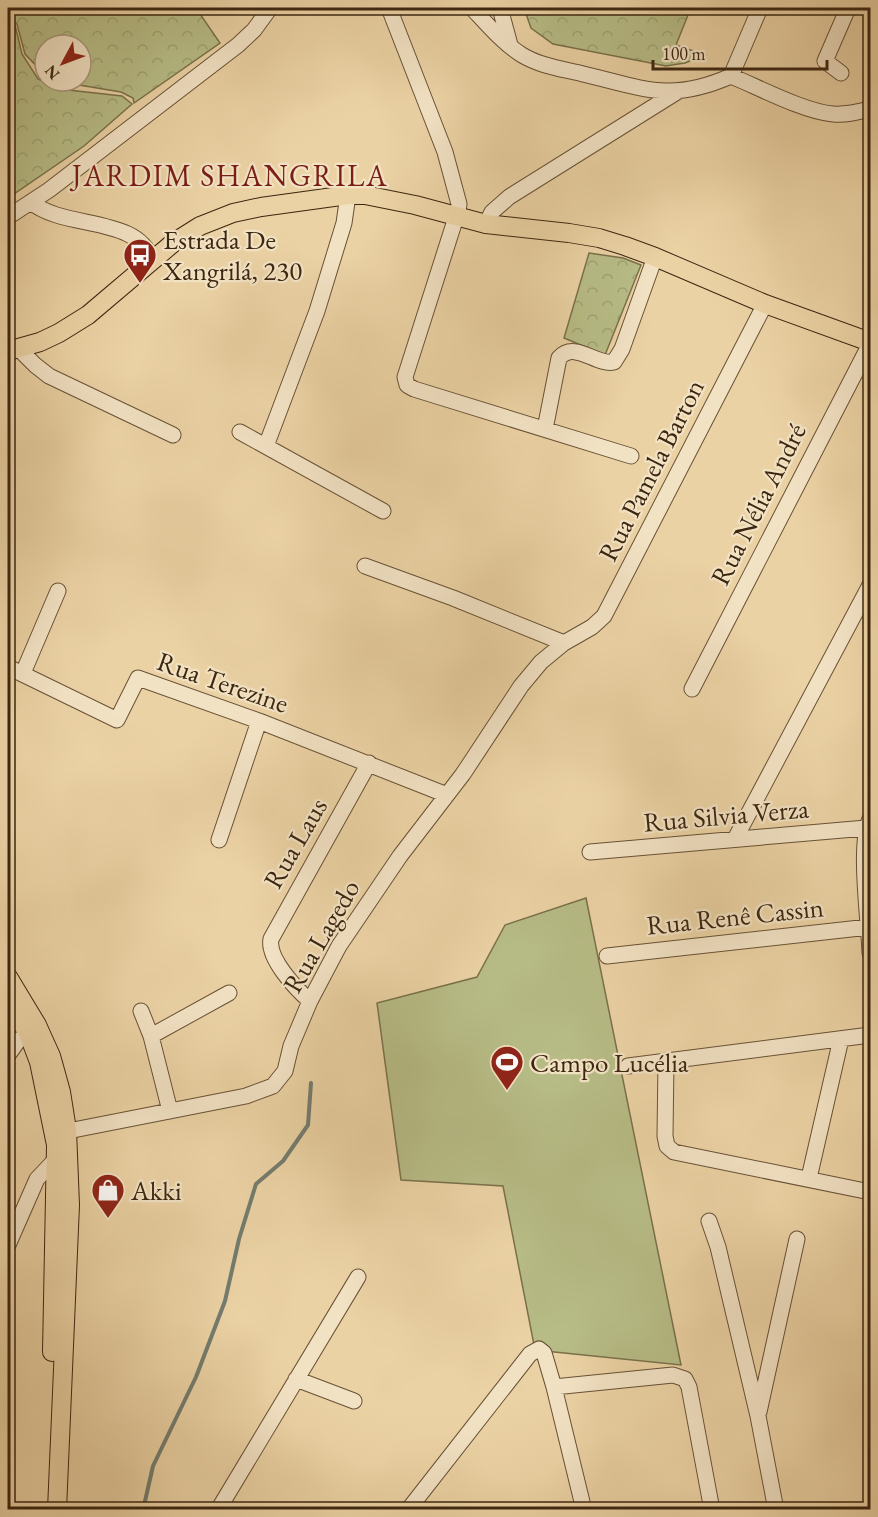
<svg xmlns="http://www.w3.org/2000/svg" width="878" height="1517" viewBox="0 0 878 1517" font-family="'EB Garamond',serif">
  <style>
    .forest { fill: url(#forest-crowns); stroke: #7a714b; stroke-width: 1.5 }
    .pitch { fill: #b7bc86; stroke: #7a714b; stroke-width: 1.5 }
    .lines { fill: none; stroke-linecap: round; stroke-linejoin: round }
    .stream { stroke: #747c6e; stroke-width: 4 }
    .minor-casing { stroke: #685135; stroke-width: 17 }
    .major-casing { stroke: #3c2610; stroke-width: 20 }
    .minor { stroke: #f2e2c4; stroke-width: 15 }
    .major { stroke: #ebd2a4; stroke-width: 18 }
    .labels { text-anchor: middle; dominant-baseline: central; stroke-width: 4.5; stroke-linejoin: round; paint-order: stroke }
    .poi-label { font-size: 27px; fill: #3c2610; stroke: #f2e2c4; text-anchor: start }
    .street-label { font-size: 27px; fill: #3c2610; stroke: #f2e2c4 }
    .quarter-label { font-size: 30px; letter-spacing: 1.5px; fill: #7a1f14; stroke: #f2e2c4 }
  </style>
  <defs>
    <pattern id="forest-crowns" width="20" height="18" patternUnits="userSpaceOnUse" patternTransform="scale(1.5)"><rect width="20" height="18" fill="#b7bc86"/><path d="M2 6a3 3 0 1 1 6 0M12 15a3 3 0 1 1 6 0" fill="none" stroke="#9ea173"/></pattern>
  </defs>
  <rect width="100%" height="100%" fill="#ebd2a4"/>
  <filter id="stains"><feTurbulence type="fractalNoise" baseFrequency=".00333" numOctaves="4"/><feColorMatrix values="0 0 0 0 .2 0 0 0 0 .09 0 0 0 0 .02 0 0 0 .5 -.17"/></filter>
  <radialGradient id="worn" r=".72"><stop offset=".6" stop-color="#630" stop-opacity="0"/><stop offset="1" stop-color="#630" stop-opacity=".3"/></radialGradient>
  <!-- forest -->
  <path class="forest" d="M8,8H196L220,43L134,103L133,98L121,92L55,81H81V45H45V75L25,54L17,24L8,14Z
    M524,8H684L690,10L676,45L705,55L685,63L666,66L553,44L531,28Z
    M8,19L15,25L22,54L38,79L59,89L122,96L132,104L84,146L8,198Z
    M589,253L623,258L641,265L605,355L564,338Z"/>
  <!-- pitch -->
  <path class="pitch" d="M586,898L681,1365L535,1350L503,1186L401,1180L377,1003L477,977L505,925Z"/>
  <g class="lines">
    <!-- stream -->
    <path class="stream" d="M143,1510L153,1466L196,1377L225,1301L239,1239L256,1184L283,1161L308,1125L311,1083"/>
    <defs>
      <path id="minor" d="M389,8L445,152L459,204L458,211L405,377L407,385L414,389L631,456
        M472,8C487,24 503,43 522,55C540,66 563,69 583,74C643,88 670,103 731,76L760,8
        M500,8L510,45
        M841,73L825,61L848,8
        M731,76C758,87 805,112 833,114C846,115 858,112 870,109
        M31,202C64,230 139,215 152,261
        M8,217L49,190L238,45L254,30L270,8
        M486,224L492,212L509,197L677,92
        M19,349L35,365L49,376L173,435
        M545,429L559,358C575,340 596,366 614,362L622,349L655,257
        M240,432L383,511
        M266,446L317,311L344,223L348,195
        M365,566L453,598L564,643
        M8,667L117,720L138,678L259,721L447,795
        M23,673L58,591
        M692,689L870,344
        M870,819C858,844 869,922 870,953
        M735,839L870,585
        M219,840L259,721
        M590,852L866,828
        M607,956L869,927
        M310,1001C296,989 267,958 271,939L369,763
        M141,1011L151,1036L170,1111
        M151,1036L229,993
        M8,1055L18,1041L35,1027
        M666,1062L665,1136L667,1146L674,1152L870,1192
        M628,1066L870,1035
        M58,1133L246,1096L273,1086L285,1071L291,1046L310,1001L339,946L400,856L463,774L521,686L541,662L564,643L592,627L604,616L765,304
        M809,1178L841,1039
        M709,1221L718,1247L758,1416L776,1510
        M8,1245L37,1179L56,1159
        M296,1379L354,1401
        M554,1387L673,1375L685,1379L689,1387L712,1510
        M759,1412L797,1239
        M218,1510L358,1277
        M408,1510L530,1354L539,1349L544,1353L554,1387L584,1510"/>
      <path id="major" d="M8,351L40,342L59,333L88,315L173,243L200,226L233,213L261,207L348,195H365L415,205L486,224L569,233L599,238L625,246L655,257L765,304L870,342
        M8,977L37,1025L51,1056L61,1092L67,1130L70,1205L57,1510
        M8,1003L28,1033L39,1062L56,1145L52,1352"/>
    </defs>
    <!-- minor casing -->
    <use href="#minor" class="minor-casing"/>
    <!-- major casing -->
    <use href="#major" class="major-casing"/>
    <!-- minor -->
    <use href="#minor" class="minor"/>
    <!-- major -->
    <use href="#major" class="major"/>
  </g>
  <!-- icons -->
  <defs>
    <symbol id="bus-pin" viewBox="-11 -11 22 30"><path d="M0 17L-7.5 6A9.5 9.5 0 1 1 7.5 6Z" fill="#8f2418" stroke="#f2e2c4"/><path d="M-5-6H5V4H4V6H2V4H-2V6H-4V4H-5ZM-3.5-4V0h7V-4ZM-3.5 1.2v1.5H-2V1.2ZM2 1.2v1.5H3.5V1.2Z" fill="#fff"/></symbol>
    <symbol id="stadium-pin" viewBox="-11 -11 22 30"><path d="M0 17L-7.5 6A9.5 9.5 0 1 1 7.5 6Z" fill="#8f2418" stroke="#f2e2c4"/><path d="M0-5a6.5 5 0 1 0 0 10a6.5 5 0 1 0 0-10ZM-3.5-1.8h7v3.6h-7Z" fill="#fff"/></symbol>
    <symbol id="shop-pin" viewBox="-11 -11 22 30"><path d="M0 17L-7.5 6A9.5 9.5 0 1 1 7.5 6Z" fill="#8f2418" stroke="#f2e2c4"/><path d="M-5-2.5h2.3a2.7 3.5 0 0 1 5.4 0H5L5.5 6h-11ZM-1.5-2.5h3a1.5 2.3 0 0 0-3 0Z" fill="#fff"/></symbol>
  </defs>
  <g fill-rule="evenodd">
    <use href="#bus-pin" x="121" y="236" width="38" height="52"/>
    <use href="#stadium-pin" x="488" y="1043" width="38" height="52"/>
    <use href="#shop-pin" x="89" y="1171" width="38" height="52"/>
  </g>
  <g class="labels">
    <!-- poi labels -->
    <g class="poi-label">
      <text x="163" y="239">Estrada De<tspan x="163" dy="31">Xangrilá, 230</tspan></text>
      <text x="530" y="1062">Campo Lucélia</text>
      <text x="131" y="1190">Akki</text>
    </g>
    <!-- street labels -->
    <g class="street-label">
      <text transform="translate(651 470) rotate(-63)">Rua Pamela Barton</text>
      <text transform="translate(758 504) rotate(-63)">Rua Nélia André</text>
      <text transform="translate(223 682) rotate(19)">Rua Terezine</text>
      <text transform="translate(726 815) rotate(-5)">Rua Silvia Verza</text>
      <text transform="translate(295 843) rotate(-60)">Rua Laus</text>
      <text transform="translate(735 916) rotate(-6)">Rua Renê Cassin</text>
      <text transform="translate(321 936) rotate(-60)">Rua Lagedo</text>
    </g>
    <!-- quarter labels -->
    <g class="quarter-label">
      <text x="230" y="175">JARDIM SHANGRILA</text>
    </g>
  </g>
  <!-- margin -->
  <rect width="878" height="1517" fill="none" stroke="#ebd2a4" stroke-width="30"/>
  <rect x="9" y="9" width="860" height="1499" fill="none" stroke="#3c2610" stroke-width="3"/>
  <rect x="15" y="15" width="848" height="1487" fill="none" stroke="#3c2610" stroke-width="1.5"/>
  <!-- north arrow -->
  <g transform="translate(63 63) rotate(229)"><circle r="28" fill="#f2e2c4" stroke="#a9977c" stroke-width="1.5"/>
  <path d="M0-4.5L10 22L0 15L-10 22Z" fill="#8f2418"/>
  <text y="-9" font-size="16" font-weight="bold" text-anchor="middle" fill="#3c2610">N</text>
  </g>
  <!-- scale -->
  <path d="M653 60v9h174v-9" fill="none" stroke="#3c2610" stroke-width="3"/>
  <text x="662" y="60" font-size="18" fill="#3c2610" stroke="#f2e2c4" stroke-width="4.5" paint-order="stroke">100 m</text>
  <rect width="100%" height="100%" filter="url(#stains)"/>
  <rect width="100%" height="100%" fill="url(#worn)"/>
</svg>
